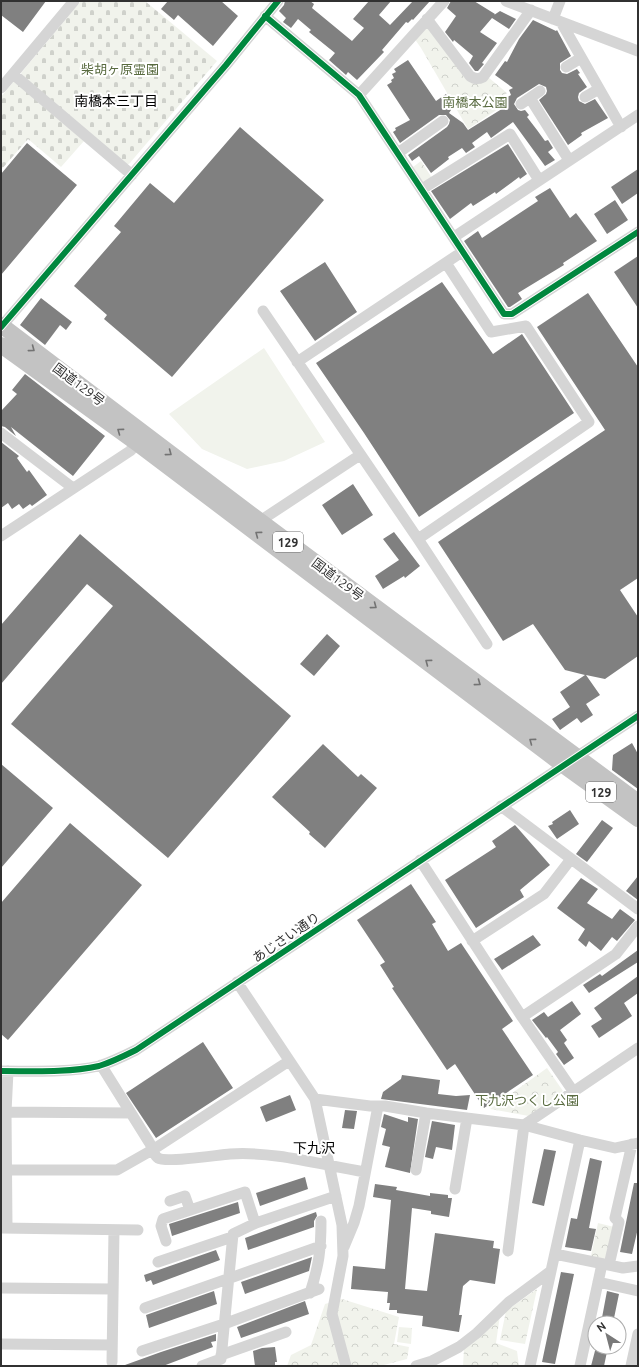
<svg xmlns="http://www.w3.org/2000/svg" width="639" height="1367" viewBox="0 0 639 1367" font-family="Ubuntu,'Noto Sans JP',sans-serif">
  <style>
    .green { fill: #f1f3ec }
    .forest { fill: url(#forest-crowns) }
    .cemetery { fill: url(#cemetery-stones) }
    .building { fill: #808080 }
    .lines { fill: none; stroke-linecap: round; stroke-linejoin: round }
    .minor { stroke: #d5d5d5; stroke-width: 11 }
    .highway { stroke: #c3c3c3; stroke-width: 16 }
    .cycleway-casing { stroke: #fff; stroke-width: 8 }
    .cycleway { stroke: #00873e; stroke-width: 6 }
    .oneway { stroke: #737373 }
    .labels { text-anchor: middle; dominant-baseline: central; stroke-width: 4; stroke-linejoin: round; paint-order: stroke }
    .shield { fill: #fff; stroke: #6f6f6f; stroke-width: 1 }
    .shield-label { font-size: 12px; font-weight: bold; fill: #313131 }
    .park-label { font-size: 13px; fill: #596b40; stroke: #fff }
    .street-label { font-size: 13px; fill: #313131; stroke: #fff }
    .neighbourhood-label { font-size: 14px; fill: #000; stroke: #fff }
  </style>
  <defs>
    <pattern id="forest-crowns" width="20" height="18" patternUnits="userSpaceOnUse"><rect width="20" height="18" fill="#f1f3ec"/><path d="M2 6a3 3 0 1 1 6 0M12 15a3 3 0 1 1 6 0" fill="none" stroke="#cfd1cb"/></pattern>
    <pattern id="cemetery-stones" width="16" height="16" patternUnits="userSpaceOnUse"><rect width="16" height="16" fill="#f1f3ec"/><path d="M2 7V4a2 2 0 0 1 4 0v3zM10 15v-3a2 2 0 0 1 4 0v3z" fill="#cfd1cb"/></pattern>
  </defs>
  <rect width="100%" height="100%" fill="#fff"/>
  <!-- green -->
  <path class="green" d="M264,348L325,442L284,461L247,469L202,449L169,414Z"/>
  <!-- forest -->
  <path class="forest" d="M429,26L470,79L488,77L507,93L496,100L501,107L468,129L421,48L414,38Z
    M421,161L432,178L426,182L422,181L413,167Z
    M547,1068L563,1091L529,1116L490,1109Z
    M598,1223L614,1227L608,1255L604,1259L591,1256Z
    M537,1289L525,1344L500,1340L506,1311Z
    M342,1299L399,1317L394,1344L409,1347L407,1359L380,1366H287L291,1355L311,1345L325,1304Z
    M500,1315L496,1343L517,1351L519,1366H463L464,1349Z
    M399,1327L412,1328L411,1344L397,1342Z"/>
  <!-- cemetery -->
  <path class="cemetery" d="M81,1H145L217,61L129,164H125L22,75L21,73Z
    M14,81L84,141L61,167L28,139L1,170V97Z"/>
  <!-- building -->
  <path class="building" d="M1,1H46L23,32L1,15Z
    M168,1H221L238,16L213,46L178,15L174,20L161,9Z
    M285,1H310L314,4L312,8L352,41L364,28L353,19L369,1H391L379,15L390,25L413,1H430L413,20L412,19L408,23L406,22L382,50L384,52L357,80L348,72L346,75L329,60L335,53L309,32L311,30L298,19L291,28L283,22L286,18L279,11L284,5Z
    M451,1H474L495,14L494,15L500,11L516,19L509,29L492,18L480,32L497,43L482,63L484,64L478,71H475L469,63L473,56L454,40L453,42L445,32L456,16L447,8Z
    M533,20L556,31L557,30L571,56L560,63V70L562,73L567,74L577,69L580,73L578,74L587,87L579,93L578,97L579,101L585,104L595,99L608,118L581,133L582,135L568,145L539,100L546,94L547,91L546,87L539,84L517,98L514,104L518,110L521,111L525,110L529,115L527,117L537,130L545,141L548,140L553,148L548,152L555,160L545,166L513,122L491,138L487,132L472,143L475,147L466,153L462,148L448,157L449,159L431,173L419,156L412,161L408,155L447,127L449,124L450,120L446,115H439L400,143L393,132L396,130L395,128L410,120L387,85L392,82L391,80L394,78L392,74L396,72L394,69L408,60L436,101L446,94L453,107L449,113L463,123L468,130L505,107L501,101L511,95L509,90L513,88L495,75L505,61L507,62L519,39Z
    M240,127L324,200L172,377L104,319L107,315L74,286L121,232L114,226L150,183L174,203Z
    M27,143L77,185L1,275V174Z
    M508,144L527,174L520,179L519,177L496,194L495,192L473,206L471,203L450,219L431,191Z
    M638,169V193L622,204L611,187Z
    M550,188L570,218L576,213L597,241L563,263L564,265L518,293L522,299L510,307H508L464,241L478,231L482,238L538,201L535,197Z
    M615,200L628,220L607,234L594,214Z
    M638,256V308L614,272Z
    M325,262L357,312L315,341L280,291Z
    M442,282L493,354L522,334L574,413L419,517L364,433L316,363Z
    M588,293L638,367V578L620,590L638,617V656L605,679L586,675L600,695L586,704L593,715L581,723L577,718L560,730L552,719L570,707L560,692L585,675L565,670L533,624L503,641L438,542L605,430L537,327Z
    M41,298L72,322L66,330L60,325L45,345L20,325Z
    M25,374L105,436L73,476L11,427L16,436L5,427L1,426V411L17,394L12,390Z
    M1,442L19,456L17,458L27,472L29,470L47,495L32,506L30,504L23,509L19,504L12,509L8,503L1,508Z
    M353,484L373,515L342,535L322,505Z
    M394,532L420,566L405,578L404,576L383,589L375,576L399,560L383,539Z
    M80,534L291,716L168,858L11,724L113,606L87,584L1,684V625Z
    M327,634L340,646L314,676L300,664Z
    M632,743L638,754V789L612,770L613,755Z
    M323,744L358,777L361,774L377,788L325,848L309,834L310,832L272,797Z
    M1,764L53,808L1,868Z
    M570,810L579,824L557,839L548,826L553,824L552,822Z
    M602,820L613,828L587,862L576,854Z
    M70,823L142,885L8,1040L1,1034V903Z
    M515,825L550,865L520,890L524,897L476,928L445,880L496,847L492,841Z
    M638,876V900L626,891Z
    M581,878L598,889L587,903L612,919L620,909L635,920L617,941L612,937L601,951L589,941L586,947L578,940L585,929L557,908Z
    M411,884L436,922L432,924L448,951L461,943L513,1021L502,1029L533,1075L484,1108L455,1064L447,1070L435,1052L392,988L394,987L380,965L385,962L357,920Z
    M533,935L541,945L502,970L494,959Z
    M638,950V962L589,993L583,985L600,974L602,976Z
    M638,976V993L624,1003L632,1016L599,1038L591,1026L602,1019L594,1008Z
    M572,1001L581,1014L560,1030L567,1040L564,1043L574,1058L564,1065L556,1054L558,1052L547,1037L546,1038L532,1020L544,1012L548,1017Z
    M203,1042L233,1088L156,1138L126,1093Z
    M402,1075L440,1080L438,1094L456,1096L470,1095L467,1110L381,1099L383,1092L401,1079Z
    M290,1095L296,1110L266,1122L260,1107Z
    M345,1110L357,1111L354,1129L342,1128Z
    M384,1114L408,1122V1117L418,1119L410,1173L385,1167L390,1147L382,1145L386,1129L381,1127Z
    M432,1121L455,1125L452,1150L436,1147L433,1159L425,1157Z
    M544,1149L556,1151L544,1206L532,1203Z
    M590,1158L602,1161L589,1228L596,1229L591,1251L565,1247L571,1218L577,1219Z
    M305,1177L308,1189L260,1206L256,1193Z
    M634,1183H638V1228L632,1254L620,1252Z
    M375,1184L397,1187L396,1190L430,1196V1193L448,1195V1198H452L449,1217L431,1214V1211L412,1208L405,1289L427,1291L435,1233L494,1241L493,1248L500,1249L495,1284L470,1280L463,1286L459,1315H462L459,1332L422,1326L423,1316L397,1313V1310H389L390,1303H387L388,1292L351,1289L353,1266L385,1269L391,1200L373,1197Z
    M238,1202L240,1213L172,1236L169,1224Z
    M316,1212L317,1216L314,1221V1227L248,1250L245,1238Z
    M216,1250L220,1260L153,1285L151,1280L146,1282L144,1275Z
    M312,1257L309,1271L245,1294L241,1282Z
    M561,1272L574,1274L555,1364L542,1362Z
    M214,1291L217,1304L149,1328L146,1315Z
    M607,1291L619,1294L613,1323H601Z
    M305,1301L309,1314L241,1338L237,1327Z
    M216,1334V1341L211,1342L213,1347L163,1366H125V1365L161,1352Z
    M275,1347L277,1362H275V1366H255L253,1351L262,1348Z
    M596,1347H608L604,1366H591Z"/>
  <g class="lines">
    <!-- minor -->
    <path class="minor" d="M506,1L638,51
      M265,16L359,95L504,314H512L638,232
      M427,19L470,76C474,79 479,79 483,77L531,10
      M553,19L560,1
      M561,22L621,127
      M566,67L581,58
      M13,74L132,175
      M1,88L74,1
      M359,95L444,1
      M585,97L599,89
      M530,98L569,160
      M521,104L540,91
      M398,153L443,121
      M422,189L510,134L539,180
      M454,237L638,115
      M263,311L418,539L487,644
      M1,327L226,65L278,1
      M297,362L462,252
      M1,433L73,488
      M260,521L360,455
      M1,536L130,451L142,439
      M418,539L589,422L526,326L491,332L446,263
      M501,806L638,909
      M420,860L522,1017L573,1091
      M472,941L544,894L571,859
      M237,982L315,1099L342,1225L343,1256L332,1314L346,1366
      M522,1017L616,954L638,926
      M101,1065C117,1091 133,1116 149,1142C152,1146 154,1156 158,1158C166,1163 217,1155 230,1154C275,1151 321,1165 365,1172
      M1,1071C33,1071 67,1073 99,1066C112,1062 124,1056 136,1050L638,716
      M315,1099L370,1106H385L426,1113L524,1125L580,1140L615,1148L638,1143
      M1,1112L131,1113
      M1,1170H117L154,1149L289,1061
      M416,1170L426,1113
      M455,1189L467,1118
      M170,1201L185,1196L190,1210
      M1,1228L138,1230
      M7,1228L6,1112L8,1071
      M166,1241L161,1226L163,1219L245,1192L255,1223
      M344,1247L354,1223L359,1206L378,1106
      M508,1251L524,1125L638,1048
      M555,1254L623,1268L638,1266
      M158,1262L232,1237
      M609,1265L619,1222L615,1218L632,1144
      M598,1282L638,1291
      M1,1288L112,1289
      M310,1293C319,1265 321,1250 321,1221
      M145,1308L321,1246
      M1,1344L112,1345
      M142,1351L224,1324L319,1289
      M221,1355L286,1332
      M112,1362L114,1230
      M202,1366L221,1359L233,1234L256,1223L336,1196
      M416,1366L432,1361L459,1347L477,1333L509,1302L551,1271L580,1140
      M530,1366L551,1271
      M580,1366L602,1264
      M631,1366L638,1334"/>
    <!-- highway -->
    <path class="highway" d="M1,325L260,521L638,802
      M1,345L138,444L563,765L638,819"/>
    <defs>
      <path id="cycleway" d="M265,16L359,95L504,314H512L638,232
        M1,327L226,65L278,1
        M1,1071C33,1071 67,1073 99,1066C112,1062 124,1056 136,1050L638,716"/>
    </defs>
    <!-- cycleway casing -->
    <use href="#cycleway" class="cycleway-casing"/>
    <!-- cycleway -->
    <use href="#cycleway" class="cycleway"/>
  </g>
  <!-- one-way arrows -->
  <defs><path id="oneway-chevron" d="M-2-3.5L2.5 0L-2 3.5" fill="none" stroke-width="1.6" stroke-linecap="round" stroke-linejoin="round"/></defs>
  <g class="oneway">
    <use href="#oneway-chevron" transform="translate(32 349) rotate(37)"/>
    <use href="#oneway-chevron" transform="translate(120 431) rotate(-144)"/>
    <use href="#oneway-chevron" transform="translate(169 453) rotate(37)"/>
    <use href="#oneway-chevron" transform="translate(258 534) rotate(-143)"/>
    <use href="#oneway-chevron" transform="translate(374 606) rotate(37)"/>
    <use href="#oneway-chevron" transform="translate(428 662) rotate(-143)"/>
    <use href="#oneway-chevron" transform="translate(478 683) rotate(36)"/>
    <use href="#oneway-chevron" transform="translate(532 741) rotate(-143)"/>
  </g>
  <g class="labels">
    <!-- shield labels -->
    <g class="shield">
      <rect x="273" y="532" width="30" height="20" rx="3"/>
      <rect x="586" y="782" width="30" height="20" rx="3"/>
    </g>
    <g class="shield-label">
      <text x="288" y="542">129</text>
      <text x="601" y="792">129</text>
    </g>
    <!-- park labels -->
    <g class="park-label">
      <text x="120" y="69">柴胡ヶ原霊園</text>
      <text x="475" y="102">南橋本公園</text>
      <text x="527" y="1100">下九沢つくし公園</text>
    </g>
    <!-- street labels -->
    <g class="street-label">
      <text transform="translate(79 384) rotate(37)">国道129号</text>
      <text transform="translate(338 579) rotate(37)">国道129号</text>
      <text transform="translate(286 937) rotate(-34)">あじさい通り</text>
    </g>
    <!-- neighbourhood labels -->
    <g class="neighbourhood-label">
      <text x="116" y="101">南橋本三丁目</text>
      <text x="314" y="1148">下九沢</text>
    </g>
  </g>
  <!-- border -->
  <rect width="639" height="1367" fill="none" stroke="#313131" stroke-width="4"/>
  <!-- north arrow -->
  <g transform="translate(607 1335) rotate(324)"><circle r="19" fill="#ffffff" stroke="#adadad"/>
  <path d="M0-3L7 15L0 10L-7 15Z" fill="#797979"/>
  <text y="-6" font-size="11" font-weight="bold" text-anchor="middle" fill="#313131">N</text>
  </g>
</svg>
